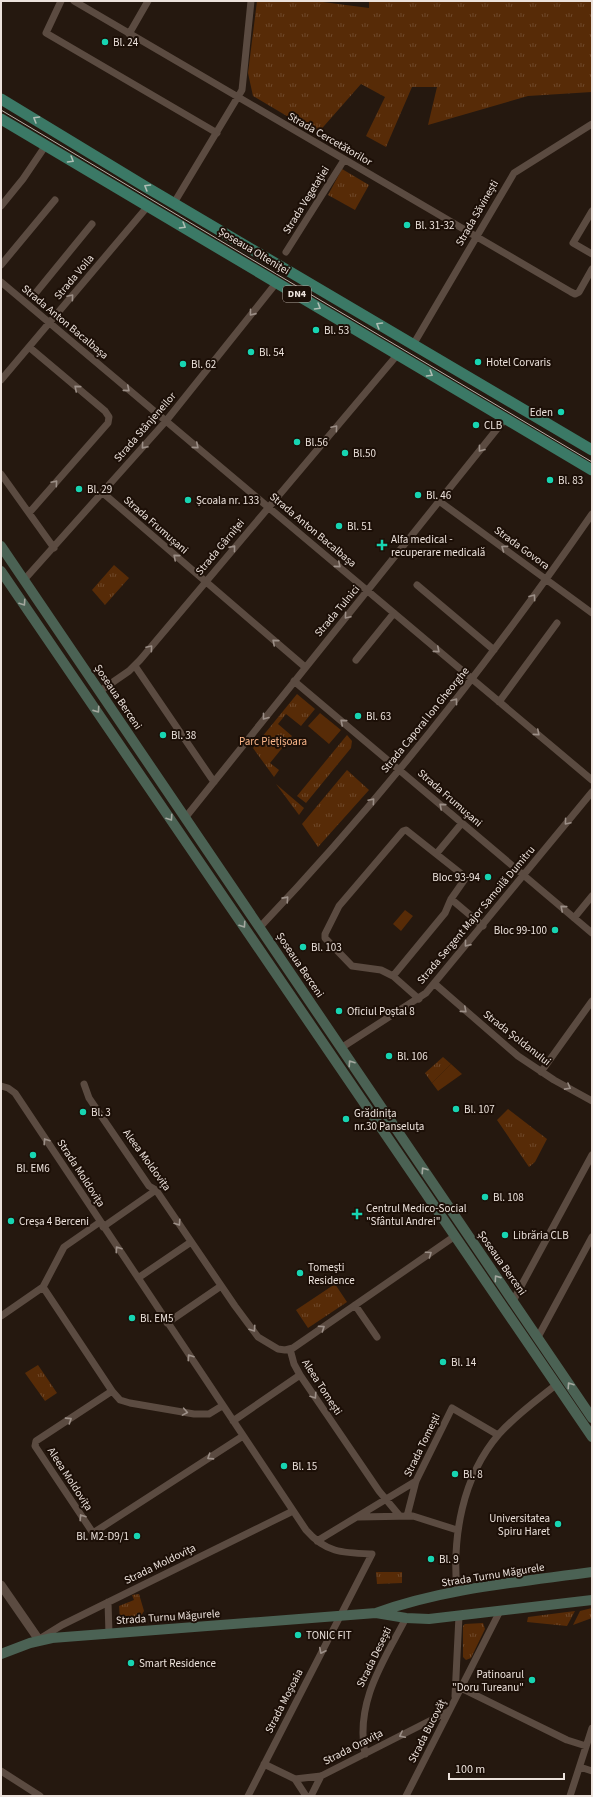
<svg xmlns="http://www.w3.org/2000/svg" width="593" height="1797" viewBox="0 0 593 1797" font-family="'Source Sans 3',sans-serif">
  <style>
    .grass { fill: url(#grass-tufts) }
    .pitch { fill: #572b07 }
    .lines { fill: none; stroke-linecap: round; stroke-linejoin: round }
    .minor { stroke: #5b4b41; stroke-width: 7 }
    .tertiary { stroke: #5b4b41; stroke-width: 9 }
    .secondary { stroke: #4b6254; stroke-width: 10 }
    .primary { stroke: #3b7966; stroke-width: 11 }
    .tram { stroke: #b9aea7; stroke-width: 1 }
    .oneway { stroke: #aebdb3 }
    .oneway2 { stroke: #9c8f87 }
    .oneway3 { stroke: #a4a89f }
    .poi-dot { fill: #17d5b2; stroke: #1c0f07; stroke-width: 1.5 }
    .labels { text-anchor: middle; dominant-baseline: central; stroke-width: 4; stroke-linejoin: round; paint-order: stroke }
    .shield { fill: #1c0f07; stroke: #aea39c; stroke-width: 1 }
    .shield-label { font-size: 10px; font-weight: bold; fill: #ece2dc }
    .poi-label { font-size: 11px; fill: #ece2dc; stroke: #1c0f07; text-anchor: start }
    .street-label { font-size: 11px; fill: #ece2dc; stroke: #1c0f07 }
    .park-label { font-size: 11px; fill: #fdb88b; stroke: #1c0f07 }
  </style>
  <defs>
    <pattern id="grass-tufts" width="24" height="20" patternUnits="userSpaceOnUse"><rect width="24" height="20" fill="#572b07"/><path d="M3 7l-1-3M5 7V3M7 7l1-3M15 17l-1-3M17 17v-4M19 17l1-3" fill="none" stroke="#6f492b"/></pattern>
  </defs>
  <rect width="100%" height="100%" fill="#25180f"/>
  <!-- grass -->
  <path class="grass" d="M257,1H315L369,8V1H592V92L528,96L428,125L437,87H412L386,147L366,136L385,97L361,84L317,134L253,96L248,73Z
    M342,169L369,185L355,210L328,195Z
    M114,565L129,578L105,605L92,590Z
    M297,694L315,709L301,726L286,714L278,724L292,736L270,763L279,770L274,777L253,748Z
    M347,735L352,741L351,748L306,803L297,796Z
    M347,770L369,790L318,847L302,824Z
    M276,784L304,808L299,815Z
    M443,1057L451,1064L432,1083L425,1073Z
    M508,1109L547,1139L535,1162L529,1167L497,1120Z
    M335,1284L347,1302L308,1328L296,1310Z
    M38,1365L57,1393L45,1401L25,1373Z
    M376,1572H402V1583L377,1584Z
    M139,1594L144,1611L139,1619L120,1620L119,1606L134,1600L132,1595Z
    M592,1608V1618L573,1625L580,1611Z
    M575,1611L567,1626L527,1622L528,1617Z
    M483,1623L485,1629L471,1658L466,1660L463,1657V1626L465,1624Z"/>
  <!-- pitch -->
  <path class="pitch" d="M320,713L341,730L329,744L308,726Z
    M405,910L413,916L401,931L393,924Z
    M451,1064L462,1074L438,1091L432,1083Z"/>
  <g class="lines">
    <!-- minor -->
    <path class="minor" d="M61,1L46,33L217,133
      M74,1L571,292L575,294L579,292L592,269
      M129,34L148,1
      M174,203L242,90L251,1
      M1,206L23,179L46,145
      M592,211L573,243L592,254
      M286,252L344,160
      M1,265L55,200
      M1,282L592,780
      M34,295L92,224
      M413,345L514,173L592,124
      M29,347L105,411L109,417L108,423L29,513
      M1,380L148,206
      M1,474L54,548
      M103,493L305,667
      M439,501L592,613
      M24,580L166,421L277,282
      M417,585L494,650
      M356,660L394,613
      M135,666L214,782
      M294,681L592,933
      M100,691L129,671L140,660L398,354
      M499,702L557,623
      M185,818L505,419
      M406,830L464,876L465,879L451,899L445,913L393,976L381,970L352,966L325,938V934L339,906L403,831Z
      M437,853L462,823
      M451,899L483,926
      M574,918L592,896
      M260,927C382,799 491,660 592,514
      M393,976L419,999
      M435,984L518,1056L554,1080L592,1101
      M341,1048L426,993L592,792
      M541,1072L592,1001
      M84,1084L89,1098L149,1186L156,1190L235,1306L258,1337L278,1349L285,1350L293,1348L455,1236
      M1,1086L8,1088L15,1093L306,1530C326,1553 343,1553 372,1554L248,1796
      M103,1227L156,1190
      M138,1278L191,1242
      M43,1287L112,1391
      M513,1301L592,1155
      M355,1305L377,1337
      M1,1316L43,1287L64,1247L100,1222
      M167,1323L221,1286
      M538,1337L592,1237
      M290,1349L294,1364L300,1375L379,1491L399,1515
      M222,1406L209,1414H194L130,1403L120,1400L112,1391L36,1441L35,1446L93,1533L243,1436
      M233,1421L300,1375
      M407,1516L416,1481L452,1408L498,1435
      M358,1517L413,1516L457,1530
      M317,1541L416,1481
      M457,1592C452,1537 462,1477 499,1434C516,1415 537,1400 557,1384
      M108,1602L109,1634
      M41,1638L62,1625L293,1511
      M461,1688L567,1740L586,1746
      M455,1696L459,1616
      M365,1754C355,1702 383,1662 406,1618
      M264,1764L295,1779L321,1776L449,1711
      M580,1767L592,1771
      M1,1771L40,1796
      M295,1779L306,1796
      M311,1796L321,1776
      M406,1796L500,1611
      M570,1796L592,1728"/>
    <!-- tertiary -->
    <path class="tertiary" d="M1,1585L39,1640"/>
    <!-- secondary -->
    <path class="secondary" d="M1,546L592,1418
      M1,571L592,1437
      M376,1613L406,1618L429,1619L592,1600
      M1,1654L30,1643L52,1638L376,1613C445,1588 520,1582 592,1572"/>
    <!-- primary -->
    <path class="primary" d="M1,99L146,187L592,450
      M1,119L592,470"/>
    <!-- tram -->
    <path class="tram" d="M1,110L592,462"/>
  </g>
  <!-- one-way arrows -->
  <defs><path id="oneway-chevron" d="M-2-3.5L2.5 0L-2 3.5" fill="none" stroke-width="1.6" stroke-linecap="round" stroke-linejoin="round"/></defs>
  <g class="oneway">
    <use href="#oneway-chevron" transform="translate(36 119) rotate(-149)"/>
    <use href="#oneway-chevron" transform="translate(71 160) rotate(31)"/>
    <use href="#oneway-chevron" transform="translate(147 187) rotate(-149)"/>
    <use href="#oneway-chevron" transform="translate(183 226) rotate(31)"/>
    <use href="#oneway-chevron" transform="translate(318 307) rotate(31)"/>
    <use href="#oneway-chevron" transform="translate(379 325) rotate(-149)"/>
    <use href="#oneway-chevron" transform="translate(430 374) rotate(31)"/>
  </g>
  <g class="oneway2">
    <use href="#oneway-chevron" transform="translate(71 297) rotate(-50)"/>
    <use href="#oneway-chevron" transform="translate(252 313) rotate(129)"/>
    <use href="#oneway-chevron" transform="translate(77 388) rotate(-140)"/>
    <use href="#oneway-chevron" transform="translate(127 389) rotate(40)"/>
    <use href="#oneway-chevron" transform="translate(335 428) rotate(-50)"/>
    <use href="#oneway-chevron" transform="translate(144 446) rotate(131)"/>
    <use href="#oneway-chevron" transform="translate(196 446) rotate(40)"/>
    <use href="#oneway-chevron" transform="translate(481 449) rotate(128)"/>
    <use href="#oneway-chevron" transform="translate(55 483) rotate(-49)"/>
    <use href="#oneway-chevron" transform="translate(233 548) rotate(-51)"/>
    <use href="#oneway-chevron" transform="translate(504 548) rotate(-144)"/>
    <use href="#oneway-chevron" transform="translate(176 557) rotate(-139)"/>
    <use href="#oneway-chevron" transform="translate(338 565) rotate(41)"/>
    <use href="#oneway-chevron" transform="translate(533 597) rotate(-54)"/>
    <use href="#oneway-chevron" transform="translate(347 616) rotate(130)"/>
    <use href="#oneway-chevron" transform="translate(275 642) rotate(-139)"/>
    <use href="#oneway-chevron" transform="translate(150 648) rotate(-50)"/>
    <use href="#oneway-chevron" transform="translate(437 650) rotate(40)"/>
    <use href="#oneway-chevron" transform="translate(455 701) rotate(-52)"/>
    <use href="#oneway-chevron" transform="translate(265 717) rotate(128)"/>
    <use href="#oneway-chevron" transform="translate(343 722) rotate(-140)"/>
    <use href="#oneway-chevron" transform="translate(537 733) rotate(40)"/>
    <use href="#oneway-chevron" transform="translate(372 801) rotate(-49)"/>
    <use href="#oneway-chevron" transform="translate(442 806) rotate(-139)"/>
    <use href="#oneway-chevron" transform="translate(567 822) rotate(130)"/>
    <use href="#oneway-chevron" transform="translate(286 899) rotate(-48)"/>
    <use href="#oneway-chevron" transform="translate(563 908) rotate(-140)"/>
    <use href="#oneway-chevron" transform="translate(467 944) rotate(129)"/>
    <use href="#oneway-chevron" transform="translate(464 1010) rotate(41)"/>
    <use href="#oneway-chevron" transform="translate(568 1087) rotate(29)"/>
    <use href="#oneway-chevron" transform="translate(46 1141) rotate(-123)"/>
    <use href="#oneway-chevron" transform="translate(178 1223) rotate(56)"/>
    <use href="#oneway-chevron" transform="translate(118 1249) rotate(-124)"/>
    <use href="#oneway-chevron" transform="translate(429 1254) rotate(-35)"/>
    <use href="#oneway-chevron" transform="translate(322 1328) rotate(-34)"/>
    <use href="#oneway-chevron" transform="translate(253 1329) rotate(56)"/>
    <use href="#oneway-chevron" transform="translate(190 1357) rotate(-124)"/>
    <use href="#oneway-chevron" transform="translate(314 1396) rotate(56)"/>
    <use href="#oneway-chevron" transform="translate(185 1412) rotate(10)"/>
    <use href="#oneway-chevron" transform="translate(69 1420) rotate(-33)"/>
    <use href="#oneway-chevron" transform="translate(210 1457) rotate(147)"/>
    <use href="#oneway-chevron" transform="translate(82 1517) rotate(-123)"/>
    <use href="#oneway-chevron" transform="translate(322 1651) rotate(117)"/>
    <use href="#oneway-chevron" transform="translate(402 1735) rotate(153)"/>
  </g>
  <g class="oneway3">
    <use href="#oneway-chevron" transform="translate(23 603) rotate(56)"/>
    <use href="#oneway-chevron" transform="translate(97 710) rotate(55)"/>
    <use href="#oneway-chevron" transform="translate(170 818) rotate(56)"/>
    <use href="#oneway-chevron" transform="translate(243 925) rotate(56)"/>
    <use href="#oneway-chevron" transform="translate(351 1063) rotate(-124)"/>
    <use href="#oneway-chevron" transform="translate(424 1170) rotate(-124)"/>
    <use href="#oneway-chevron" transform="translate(497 1278) rotate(-125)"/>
    <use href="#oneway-chevron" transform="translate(570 1385) rotate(-124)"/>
  </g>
  <!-- markers -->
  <g class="poi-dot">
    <circle cx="105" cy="42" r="4"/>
    <circle cx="407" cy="225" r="4"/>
    <circle cx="316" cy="330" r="4"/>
    <circle cx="251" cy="352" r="4"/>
    <circle cx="478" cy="362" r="4"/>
    <circle cx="183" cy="364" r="4"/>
    <circle cx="561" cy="412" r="4"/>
    <circle cx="476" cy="425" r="4"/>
    <circle cx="297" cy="442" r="4"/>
    <circle cx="345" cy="453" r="4"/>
    <circle cx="550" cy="480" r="4"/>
    <circle cx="79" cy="489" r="4"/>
    <circle cx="418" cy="495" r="4"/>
    <circle cx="188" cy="500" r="4"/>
    <circle cx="339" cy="526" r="4"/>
    <path d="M380 539h4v4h4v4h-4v4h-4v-4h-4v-4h4z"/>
    <circle cx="358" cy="716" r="4"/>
    <circle cx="163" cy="735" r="4"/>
    <circle cx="488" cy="877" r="4"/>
    <circle cx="555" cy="930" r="4"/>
    <circle cx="303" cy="947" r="4"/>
    <circle cx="339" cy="1011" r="4"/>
    <circle cx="389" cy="1056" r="4"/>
    <circle cx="456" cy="1109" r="4"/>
    <circle cx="83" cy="1112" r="4"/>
    <circle cx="346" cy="1119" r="4"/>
    <circle cx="33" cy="1155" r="4"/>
    <circle cx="485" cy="1197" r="4"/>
    <path d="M355 1208h4v4h4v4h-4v4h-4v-4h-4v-4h4z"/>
    <circle cx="11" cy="1221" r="4"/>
    <circle cx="505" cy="1235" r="4"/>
    <circle cx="300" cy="1273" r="4"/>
    <circle cx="132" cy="1318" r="4"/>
    <circle cx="443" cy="1362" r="4"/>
    <circle cx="284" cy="1466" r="4"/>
    <circle cx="455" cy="1474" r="4"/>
    <circle cx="558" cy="1524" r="4"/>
    <circle cx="137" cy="1536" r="4"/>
    <circle cx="431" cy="1559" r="4"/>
    <circle cx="298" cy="1635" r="4"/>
    <circle cx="131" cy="1663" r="4"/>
    <circle cx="532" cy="1680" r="4"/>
  </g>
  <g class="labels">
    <!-- shield labels -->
    <rect class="shield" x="283" y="286" width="28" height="16" rx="3"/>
    <g class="shield-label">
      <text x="297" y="294">DN4</text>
    </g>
    <!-- poi labels -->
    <g class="poi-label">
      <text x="113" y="42">Bl. 24</text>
      <text x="415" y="225">Bl. 31-32</text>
      <text x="324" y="330">Bl. 53</text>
      <text x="259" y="352">Bl. 54</text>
      <text x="486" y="362">Hotel Corvaris</text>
      <text x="191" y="364">Bl. 62</text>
      <text x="553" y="412" text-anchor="end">Eden</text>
      <text x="484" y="425">CLB</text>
      <text x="305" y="442">Bl.56</text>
      <text x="353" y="453">Bl.50</text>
      <text x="558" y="480">Bl. 83</text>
      <text x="87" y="489">Bl. 29</text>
      <text x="426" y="495">Bl. 46</text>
      <text x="196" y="500">Școala nr. 133</text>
      <text x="347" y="526">Bl. 51</text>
      <text x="391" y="539">Alfa medical -<tspan x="391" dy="13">recuperare medicală</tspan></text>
      <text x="366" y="716">Bl. 63</text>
      <text x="171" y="735">Bl. 38</text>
      <text x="480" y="877" text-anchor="end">Bloc 93-94</text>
      <text x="547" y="930" text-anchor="end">Bloc 99-100</text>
      <text x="311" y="947">Bl. 103</text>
      <text x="347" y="1011">Oficiul Poștal 8</text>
      <text x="397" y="1056">Bl. 106</text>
      <text x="464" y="1109">Bl. 107</text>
      <text x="91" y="1112">Bl. 3</text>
      <text x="354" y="1113">Grădinița<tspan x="354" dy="13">nr.30 Panseluța</tspan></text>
      <text x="33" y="1168" text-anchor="middle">Bl. EM6</text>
      <text x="493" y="1197">Bl. 108</text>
      <text x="366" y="1208">Centrul Medico-Social<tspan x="366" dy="13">"Sfântul Andrei"</tspan></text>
      <text x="19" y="1221">Creșa 4 Berceni</text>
      <text x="513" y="1235">Librăria CLB</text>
      <text x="308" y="1267">Tomești<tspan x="308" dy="13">Residence</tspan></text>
      <text x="140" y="1318">Bl. EM5</text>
      <text x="451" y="1362">Bl. 14</text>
      <text x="292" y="1466">Bl. 15</text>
      <text x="463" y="1474">Bl. 8</text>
      <text x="550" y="1518" text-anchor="end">Universitatea<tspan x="550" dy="13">Spiru Haret</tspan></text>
      <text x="129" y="1536" text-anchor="end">Bl. M2-D9/1</text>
      <text x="439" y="1559">Bl. 9</text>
      <text x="306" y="1635">TONIC FIT</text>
      <text x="139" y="1663">Smart Residence</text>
      <text x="524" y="1674" text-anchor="end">Patinoarul<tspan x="524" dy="13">"Doru Tureanu"</tspan></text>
    </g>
    <!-- street labels -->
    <g class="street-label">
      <text transform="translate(330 139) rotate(30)">Strada Cercetătorilor</text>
      <text transform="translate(306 200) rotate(-58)">Strada Vegetației</text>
      <text transform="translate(477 213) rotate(-60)">Strada Săvinești</text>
      <text transform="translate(254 251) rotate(31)">Șoseaua Olteniței</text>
      <text transform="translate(74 277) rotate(-50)">Strada Voila</text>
      <text transform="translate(65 322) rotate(40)">Strada Anton Bacalbașa</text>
      <text transform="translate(145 427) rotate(-49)">Strada Stânjeneilor</text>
      <text transform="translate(156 525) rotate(41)">Strada Frumușani</text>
      <text transform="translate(313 530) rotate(40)">Strada Anton Bacalbașa</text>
      <text transform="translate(220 547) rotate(-50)">Strada Gârniței</text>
      <text transform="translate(522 548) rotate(36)">Strada Govora</text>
      <text transform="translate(337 611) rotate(-50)">Strada Tulnici</text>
      <text transform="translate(118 697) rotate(56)">Șoseaua Berceni</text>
      <text transform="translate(425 720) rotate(-51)">Strada Caporal Ion Gheorghe</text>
      <text transform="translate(450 798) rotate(41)">Strada Frumușani</text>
      <text transform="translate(476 915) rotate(-50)">Strada Sergent Major Samoilă Dumitru</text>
      <text transform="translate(300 965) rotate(56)">Șoseaua Berceni</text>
      <text transform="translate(517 1038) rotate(38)">Strada Șoldanului</text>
      <text transform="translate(147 1160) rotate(54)">Aleea Moldovița</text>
      <text transform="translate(81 1173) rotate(57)">Strada Moldovița</text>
      <text transform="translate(502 1263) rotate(55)">Șoseaua Berceni</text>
      <text transform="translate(322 1387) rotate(57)">Aleea Tomești</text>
      <text transform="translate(422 1445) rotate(-64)">Strada Tomești</text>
      <text transform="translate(70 1479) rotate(57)">Aleea Moldovița</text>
      <text transform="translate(160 1564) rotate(-26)">Strada Moldovița</text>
      <text transform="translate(493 1575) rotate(-9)">Strada Turnu Măgurele</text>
      <text transform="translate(168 1617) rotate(-4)">Strada Turnu Măgurele</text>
      <text transform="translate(374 1657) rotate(-64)">Strada Desești</text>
      <text transform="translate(284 1701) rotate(-63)">Strada Moșoaia</text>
      <text transform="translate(427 1731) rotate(-63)">Strada Bucovăț</text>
      <text transform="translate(353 1747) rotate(-27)">Strada Oravița</text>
    </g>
    <!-- park labels -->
    <g class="park-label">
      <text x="273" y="741">Parc Piețișoara</text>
    </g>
  </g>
  <!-- border -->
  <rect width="593" height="1797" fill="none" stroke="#ece2dc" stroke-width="4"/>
  <!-- scale -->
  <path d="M449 1773v6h115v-6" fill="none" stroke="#ece2dc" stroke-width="2"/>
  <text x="455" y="1773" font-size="12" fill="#ece2dc" stroke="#1c0f07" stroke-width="3" paint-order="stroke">100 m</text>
</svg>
